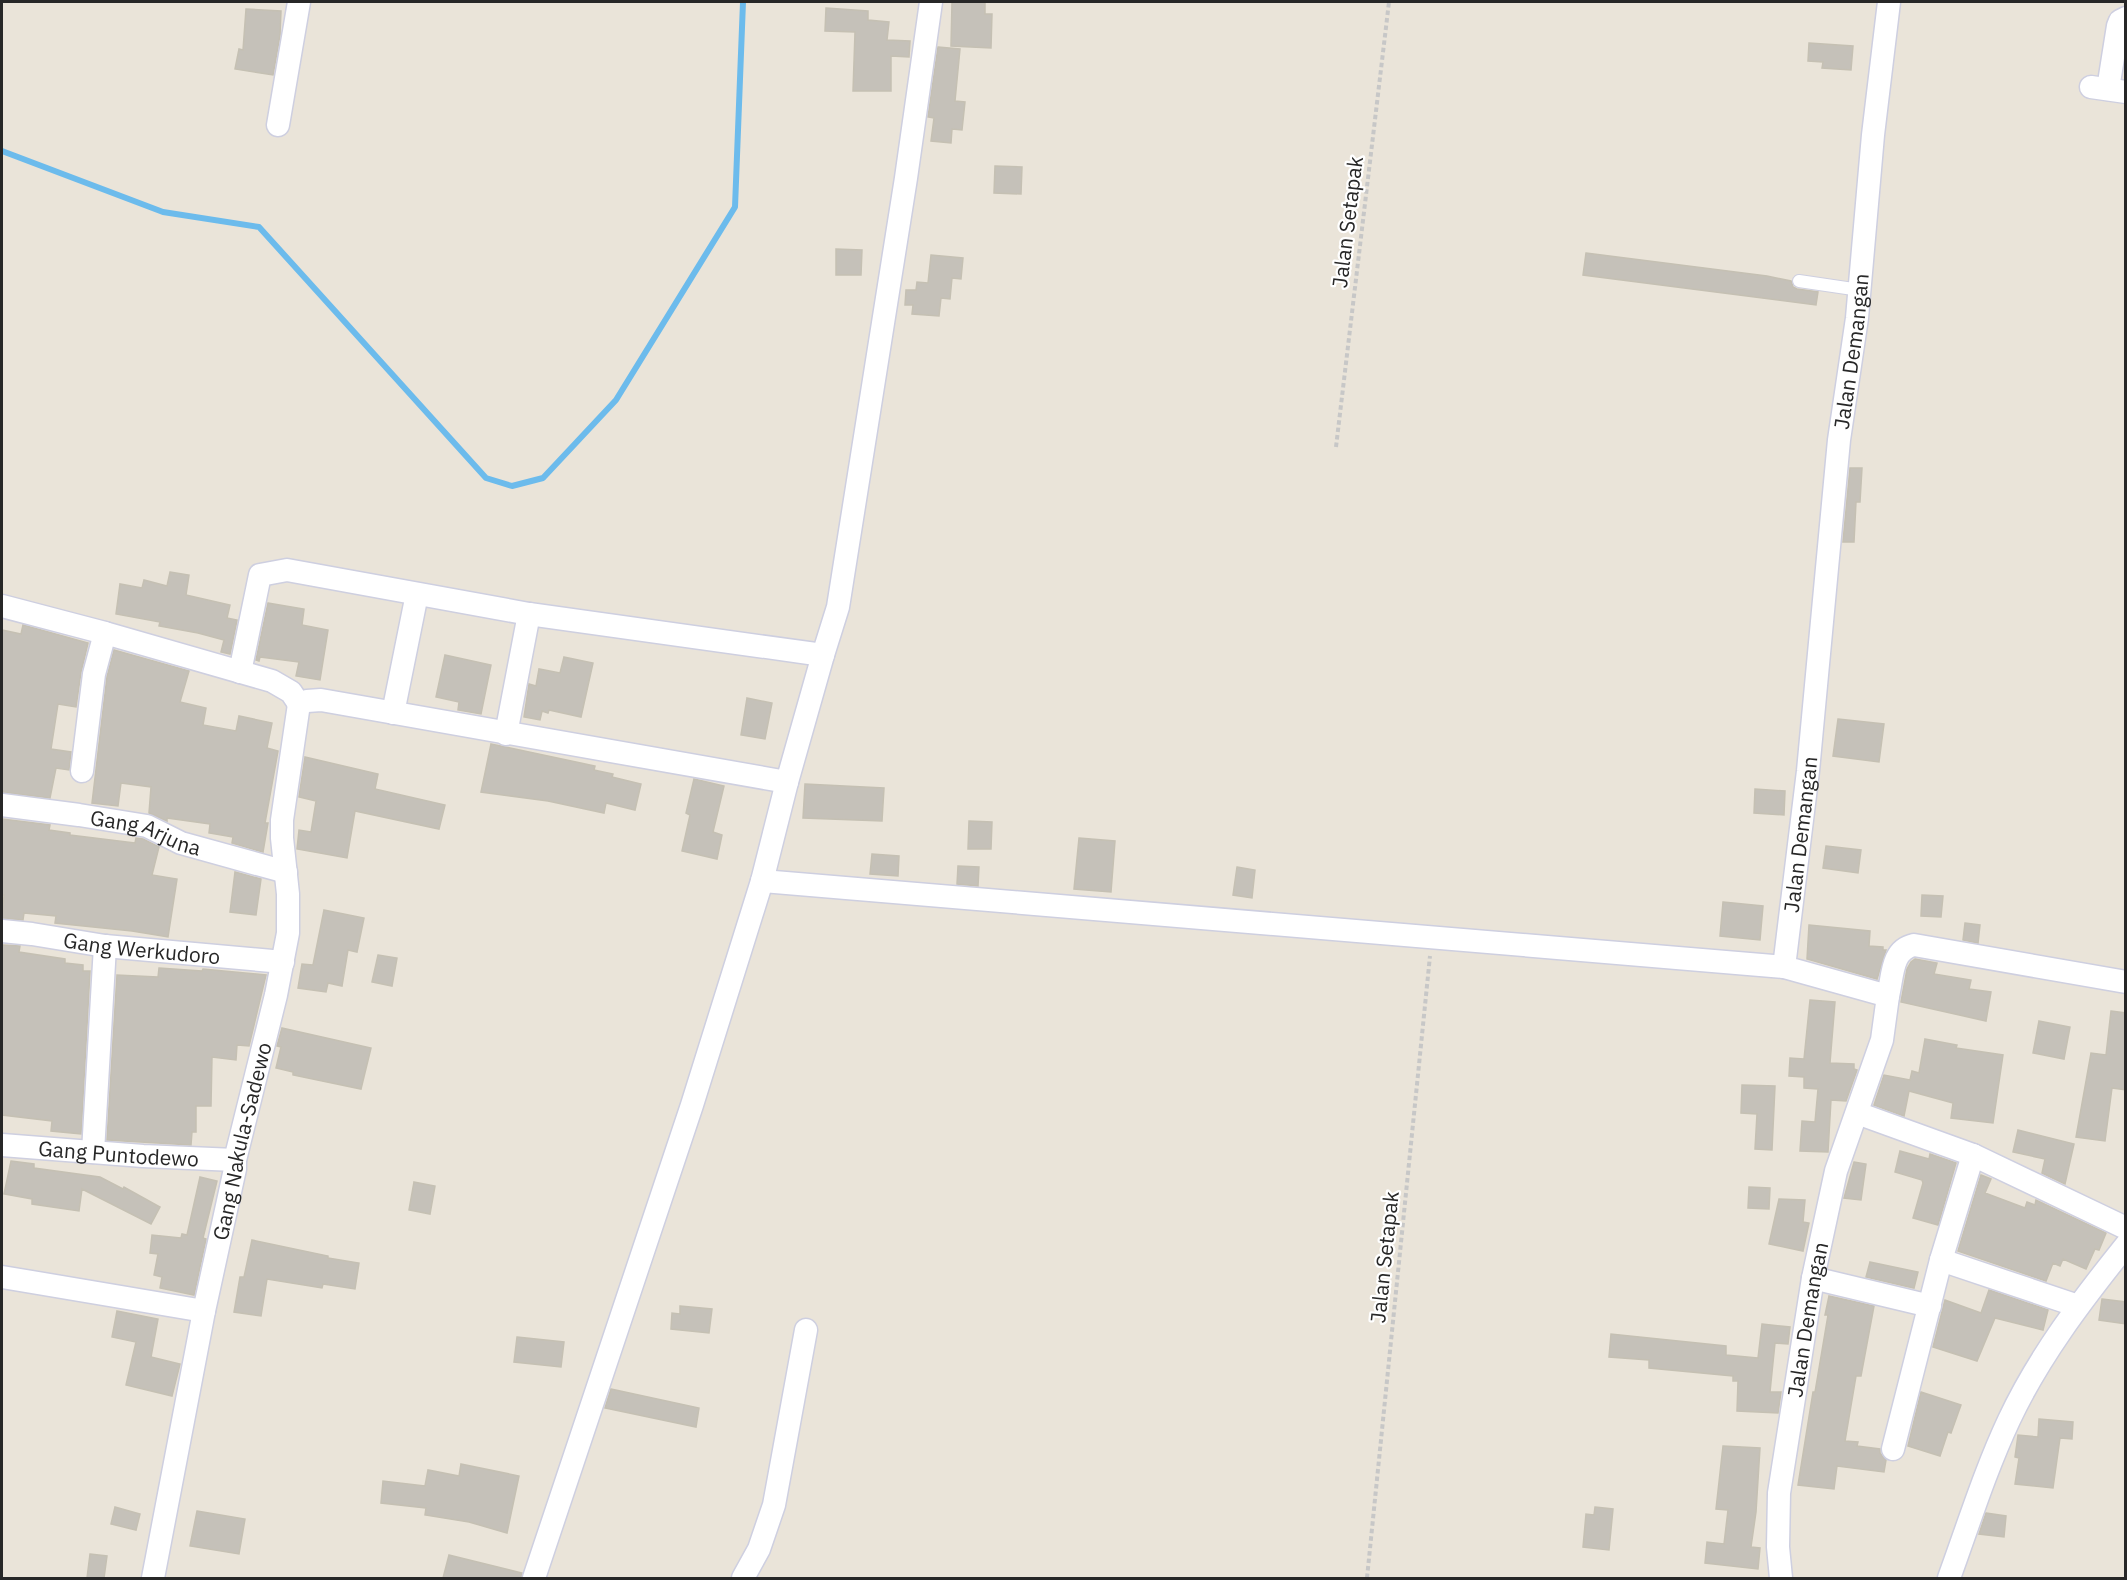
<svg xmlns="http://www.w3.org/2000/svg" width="2127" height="1580" viewBox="0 0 2127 1580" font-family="'IBM Plex Sans',sans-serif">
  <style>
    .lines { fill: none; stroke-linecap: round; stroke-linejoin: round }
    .stream { stroke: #6cbbec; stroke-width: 6 }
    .building { fill: #c5c1b9; stroke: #c5c0b3; stroke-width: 1.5 }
    .service-casing { stroke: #cecfe0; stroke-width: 14 }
    .minor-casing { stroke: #cecfe0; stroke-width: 25 }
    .path { stroke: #c7c7c7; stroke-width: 4; stroke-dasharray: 4.5 3; stroke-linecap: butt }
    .service { stroke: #fff; stroke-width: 12 }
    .minor { stroke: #fff; stroke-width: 22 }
    .labels { text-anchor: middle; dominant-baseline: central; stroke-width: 4.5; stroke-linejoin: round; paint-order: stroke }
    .street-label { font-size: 21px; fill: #272727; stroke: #fff }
  </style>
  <rect width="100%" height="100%" fill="#eae4d9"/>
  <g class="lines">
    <!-- stream -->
    <path class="stream" d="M2,151L163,212L259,227L486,478L512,486L543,478L616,400L735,207L743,2"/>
  </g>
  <!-- building -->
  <path class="building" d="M952,2H985V14H992L991,48L951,46Z
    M826,8L868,11V20L889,22L887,40L910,41L909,57L891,56V91H853L855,32L825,31Z
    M246,9L281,11L280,35L273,75L235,69L239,49L243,50Z
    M1809,43L1853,46L1851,70L1822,68L1823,62L1808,61Z
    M938,47L960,49L955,101L965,102L962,130L952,129L951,143L931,141L934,118L928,117Z
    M995,166L1022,167L1021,194L994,193Z
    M836,249L862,250L861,275H836Z
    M1586,253L1767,276L1791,281L1793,287L1797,289L1818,292L1816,305L1583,275Z
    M931,255L963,258L961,279L952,278L950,299L941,298L939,316L912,314L913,305H905L906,290H916L917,282L928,283Z
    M1850,468H1862L1860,502H1856L1854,542H1843Z
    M170,572L189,575L186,595L230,605L227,618L237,620L230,654L221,652L224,640L198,633L159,626L160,622L116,614L120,584L142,588L144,580L167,586Z
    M268,603L304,609L302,625L328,630L320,680L296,676L299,662L260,657L259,661L256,660Z
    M23,625L88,643L81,672L76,707L58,704L51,749L71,752L69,770L56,768L50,798L2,792V630L21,634Z
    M114,650L189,671L180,702L206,708L203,725L236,731L239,716L272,723L267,748L278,751L265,823H268L263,852L232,843L233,837L209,833L210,824L167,818V821L149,813L151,787L121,783L118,806L92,803L107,677Z
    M445,655L491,665L481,714L458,710L459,702L436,697Z
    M564,657L593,663L581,717L549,710L548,713L542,711L540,720L524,717L529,684L536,686L539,669L560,673Z
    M747,698L772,703L765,739L741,735Z
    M1838,719L1884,724L1879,762L1833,756Z
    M491,744L595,766L594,770L613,774L612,777L641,784L635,810L606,803L604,813L548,801L481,792Z
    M305,757L378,774L375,789L445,805L439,829L355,811L347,858L297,849L299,830L311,832L316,801L299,797Z
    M694,779L724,786L713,832L722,835L717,859L682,851L690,815L686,813Z
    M805,784L884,788L882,821L803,818Z
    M1755,789L1785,791L1784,815L1754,813Z
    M2,819L50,825L49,830L70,833V835L135,843L136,838L143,839L159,847L152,875L177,879L168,937L132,931L55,923L56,916L24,913L23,920L2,918L4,895H2Z
    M969,821L992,822L991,849H968Z
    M1079,838L1115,841L1111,892L1074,889Z
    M1826,846L1861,850L1858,873L1823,868Z
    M872,854L899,856L898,876L870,874Z
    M958,866L979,867L978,886L957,884Z
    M1237,867L1255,870L1252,898L1233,895Z
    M235,872L261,879L256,915L230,912Z
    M1922,895L1943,896L1941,917L1921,916Z
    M1723,902L1763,906L1760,940L1720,936Z
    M324,910L364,918L357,952L348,950L342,986L328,983L326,992L298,988L302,964L313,965Z
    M1965,923L1980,925L1978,943L1963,940Z
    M1809,925L1870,931L1869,946L1883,947V950H1886L1877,979L1807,959Z
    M2,945L20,946L19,952L65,959V963L83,965V971H90L81,1134L51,1131L52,1121L2,1115Z
    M378,955L397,958L392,986L372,982Z
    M1915,959L1937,963L1934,974L1971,980L1969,989L1991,992L1986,1021L1901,1002L1907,969L1911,962Z
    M159,968L202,971L203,969L266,975L249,1046L237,1045L236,1060L212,1057L211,1106H196V1132H192L191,1145L107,1140L117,975L158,977Z
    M1810,1000L1835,1002L1830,1063L1854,1064V1069L1857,1070L1846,1101L1831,1100L1828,1152L1800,1151L1802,1121L1815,1122L1818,1089L1804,1088V1077L1789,1076L1790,1058L1804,1059Z
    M2111,1011L2126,1013V1090L2112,1088L2105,1141L2076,1137L2091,1053L2106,1055Z
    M2039,1021L2070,1027L2064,1059L2033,1053Z
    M282,1028L371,1048L361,1089L293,1075V1072L276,1068L281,1047L277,1046Z
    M1925,1039L1957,1045L1956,1048L2003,1055L1993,1123L1951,1118L1953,1103L1909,1091L1904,1116L1874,1105L1884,1075L1910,1080L1912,1071L1919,1073Z
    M1742,1085L1775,1086L1772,1150L1755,1149L1757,1114L1741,1113Z
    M2018,1130L2074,1144L2065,1184L2042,1173L2045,1159L2013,1152Z
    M1900,1151L1929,1159L1930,1154L1956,1163L1938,1225L1913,1218L1923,1183L1922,1180L1895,1172Z
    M11,1161L34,1164V1168L100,1177L123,1189L124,1187L160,1207L151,1224L82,1189L79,1211L32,1204V1199L4,1194Z
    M1854,1162L1866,1164L1861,1200L1844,1198Z
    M1981,1175L1991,1179L1985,1193L2025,1208L2027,1202L2035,1205L2036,1200L2106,1233L2099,1250L2095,1249L2086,1269L2063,1259L2060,1266L2053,1263L2046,1281L1958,1251Z
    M200,1177L217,1181L203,1238L206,1239L194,1295L160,1288L162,1277L154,1275L158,1254L150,1253L152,1235L181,1238L182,1234L187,1235Z
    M414,1182L435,1186L430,1214L409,1210Z
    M1749,1187L1770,1188L1769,1209L1748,1208Z
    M1779,1199L1805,1200L1803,1222L1809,1223L1803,1251L1769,1244Z
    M252,1240L328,1256V1258L359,1263L355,1289L323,1284L322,1288L267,1279L261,1316L234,1312L240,1277H244Z
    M1870,1262L1918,1272L1914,1288L1866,1277Z
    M1989,1290L2048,1310L2043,1330L1995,1318L1977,1361L1933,1347L1945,1300L1981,1313Z
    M1829,1296L1874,1306L1861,1376H1856L1845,1441L1858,1442L1857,1446L1880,1449V1453L1886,1460L1884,1472L1837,1466L1834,1489L1798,1485L1813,1392H1815L1828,1315H1825Z
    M2102,1299L2126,1302V1324L2099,1320Z
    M680,1306L712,1309L709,1333L671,1329L672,1313L680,1314Z
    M117,1311L158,1319L151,1357L180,1364L172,1396L126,1385L136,1342L112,1337Z
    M1762,1324L1790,1327L1788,1344L1775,1343L1770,1392H1781L1778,1413L1737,1411L1738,1381H1733V1376L1649,1368V1360L1609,1357L1611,1334L1726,1346V1355L1758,1358Z
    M517,1337L564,1342L561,1367L514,1362Z
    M611,1389L699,1408L696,1427L605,1408Z
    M1921,1392L1961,1405L1951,1433L1948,1432L1940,1456L1908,1446Z
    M2039,1419L2073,1422L2072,1439L2060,1438L2053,1488L2015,1484L2019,1458L2015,1457L2018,1435L2038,1437Z
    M1723,1446L1760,1448L1756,1512L1751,1547L1760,1548L1758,1569L1705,1563L1707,1542L1724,1544L1728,1510L1716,1509Z
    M461,1464L519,1476L507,1533L469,1522L425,1515L426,1508L381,1503L383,1481L425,1486L428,1470L459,1476Z
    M115,1507L140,1514L136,1530L111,1524Z
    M1595,1507L1613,1509L1609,1550L1583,1547L1586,1514L1594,1515Z
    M197,1511L245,1519L239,1554L190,1546Z
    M1986,1513L2006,1516L2004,1537L1979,1534Z
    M90,1554L107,1556L104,1578H87Z
    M449,1555L522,1573L521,1578H443Z"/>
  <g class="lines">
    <defs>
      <path id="service" d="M1799,281L1860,290"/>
      <g id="minor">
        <path d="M2091,87L2126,92"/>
        <path d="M2108,89L2118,26L2120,21L2126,18"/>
        <path d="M278,125L299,2"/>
        <path d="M2,606L105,633L272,681L291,692L299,704L307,701L321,700L787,782"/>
        <path d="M240,672L260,575L287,570L529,614"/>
        <path d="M393,713L417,594"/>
        <path d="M506,734L529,614L823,655"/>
        <path d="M82,771L94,674L105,633"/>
        <path id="s1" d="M2,805L79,815L147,826L181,843L286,872"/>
        <path d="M762,881L1784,967"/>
        <path id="s2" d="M2,931L32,934L105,946L283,962"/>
        <path d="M1888,996C1893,976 1891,950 1914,945L2126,982"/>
        <path d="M1857,1113L1973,1155L2126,1228"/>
        <path id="s3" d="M2,1145L143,1156L235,1160"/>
        <path d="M93,1152L105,946"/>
        <path d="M1941,1260L2078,1306"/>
        <path d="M2,1277L204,1311"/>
        <path d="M1813,1278L1930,1306"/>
        <path d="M1893,1449L1941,1260L1973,1155"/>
        <path id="s4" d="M153,1578L204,1311L235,1169V1160L276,995L288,933V894L282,838V820L299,704"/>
        <path d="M534,1578L692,1105L762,881L787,782L823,655L838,607L906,178L931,2"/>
        <path d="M743,1578L759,1549L774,1505L806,1330"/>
        <path id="s5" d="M1781,1578L1778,1547L1779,1493L1813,1278L1836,1171L1882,1040L1888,996L1784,967L1808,771L1839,440L1857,318L1873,135L1889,2"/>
        <path d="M1949,1578C1968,1526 1985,1471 2009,1420C2039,1356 2082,1300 2126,1245"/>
      </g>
    </defs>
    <!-- service casing -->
    <use href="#service" class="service-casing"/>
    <!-- minor casing -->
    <use href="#minor" class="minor-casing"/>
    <!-- path -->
    <path class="path" d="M1336,447L1389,2
      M1367,1578L1430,956"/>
    <!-- service -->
    <use href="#service" class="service"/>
    <!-- minor -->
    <use href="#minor" class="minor"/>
  </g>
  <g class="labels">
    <!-- street labels -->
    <g class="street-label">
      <text transform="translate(1347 222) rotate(-83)">Jalan Setapak</text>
      <text stroke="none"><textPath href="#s5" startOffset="1323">Jalan Demangan</textPath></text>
      <text stroke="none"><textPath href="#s1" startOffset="147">Gang Arjuna</textPath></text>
      <text stroke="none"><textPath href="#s5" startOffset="837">Jalan Demangan</textPath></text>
      <text stroke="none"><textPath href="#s2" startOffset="141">Gang Werkudoro</textPath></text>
      <text stroke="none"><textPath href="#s4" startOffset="446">Gang Nakula-Sadewo</textPath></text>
      <text stroke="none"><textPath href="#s3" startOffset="117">Gang Puntodewo</textPath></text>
      <text transform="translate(1384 1257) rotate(-84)">Jalan Setapak</text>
      <text stroke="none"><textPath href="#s5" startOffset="261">Jalan Demangan</textPath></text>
    </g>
  </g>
  <!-- border -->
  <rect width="2127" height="1580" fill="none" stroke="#272727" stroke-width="6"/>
</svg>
